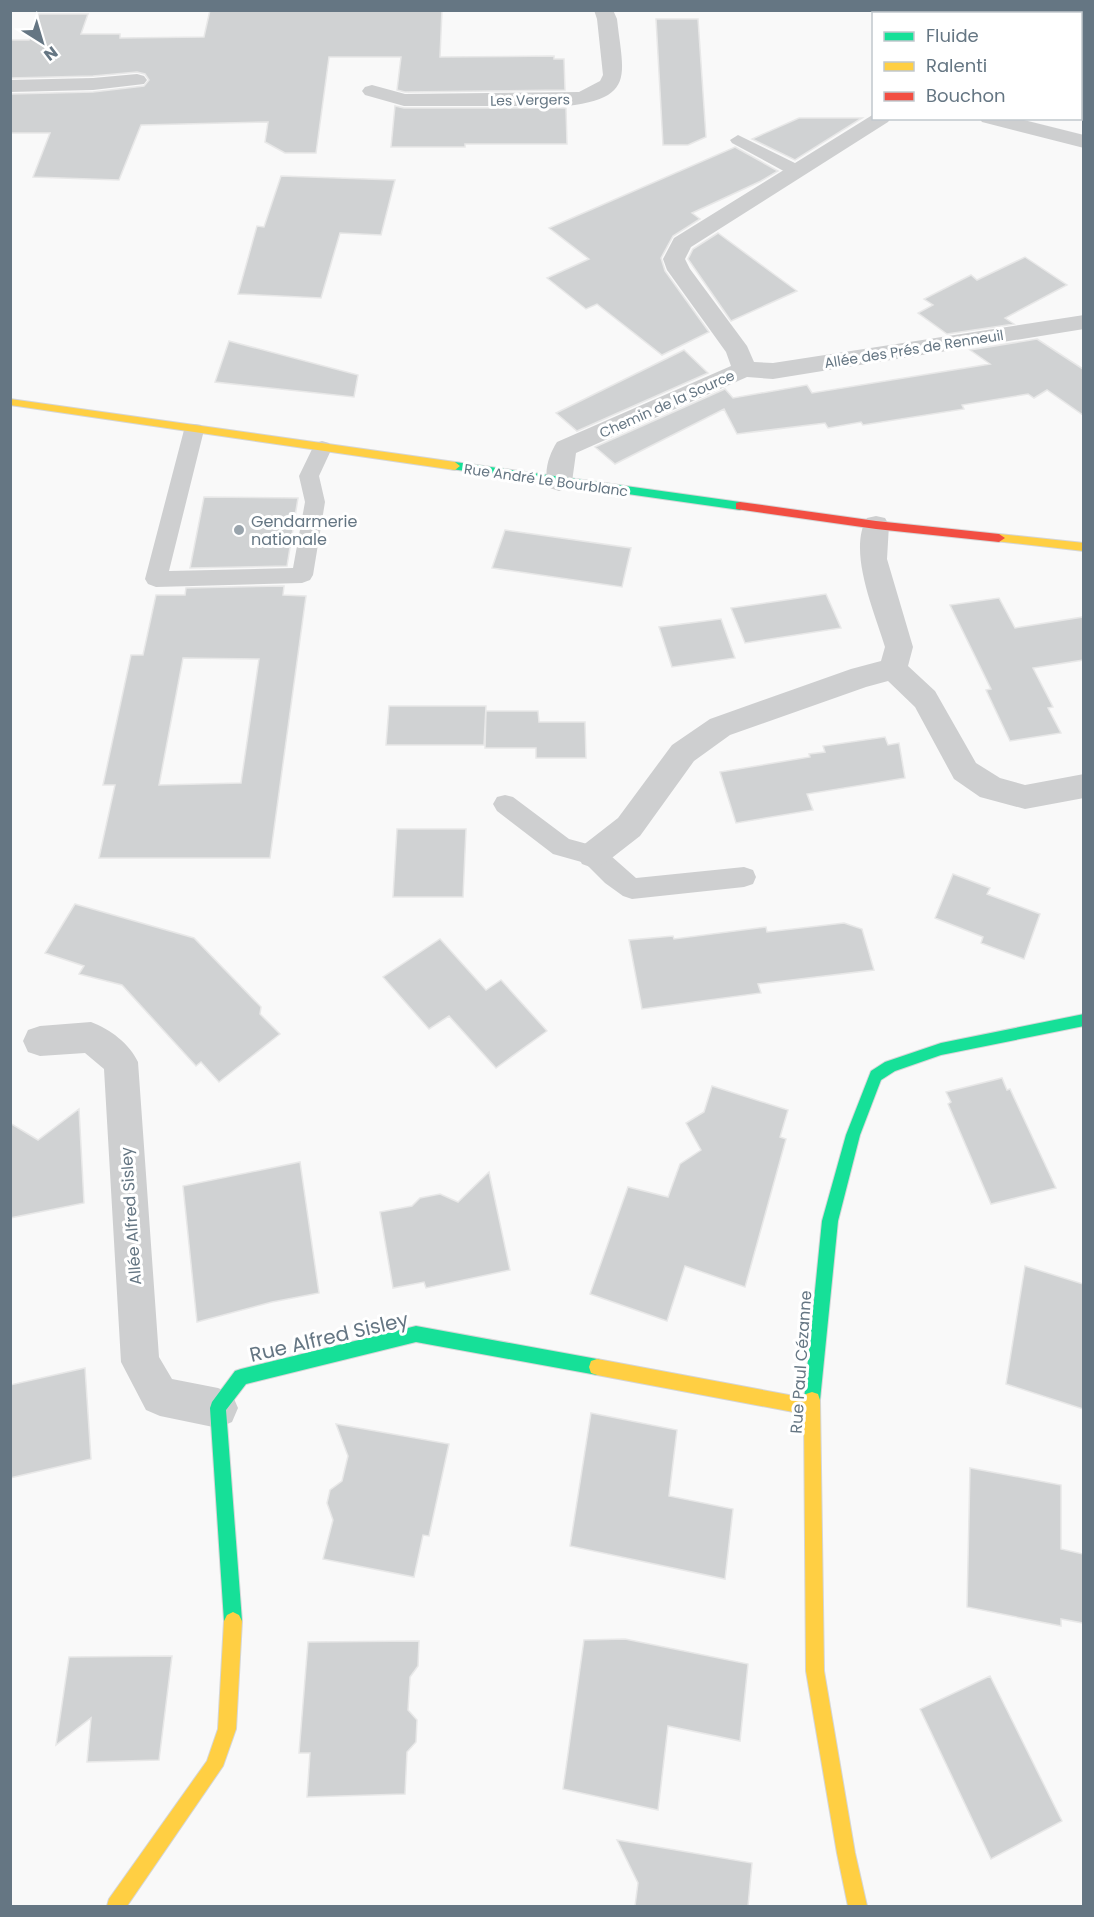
<svg xmlns="http://www.w3.org/2000/svg" width="1094" height="1917" viewBox="0 0 1094 1917" font-family="Poppins,sans-serif">
  <style>
    .built { fill: #e8e9e9 }
    .building { fill: #d0d2d3; stroke: #e8e8e8; stroke-width: 1.5; fill-rule: evenodd }
    .lines { fill: none; stroke-linecap: round; stroke-linejoin: round }
    .fast-casing { stroke: #d5d6d7; stroke-width: 2 }
    .slow-casing { stroke: #d5d6d7; stroke-width: 2 }
    .jam-casing { stroke: #d5d6d7; stroke-width: 2 }
    .lane { fill: #cecfd0; fill-rule: evenodd }
    .street { fill: #cecfd0; fill-rule: evenodd }
    .fast { fill: #16e098; fill-rule: evenodd }
    .slow { fill: #ffcf43; fill-rule: evenodd }
    .jam { fill: #f24e42; fill-rule: evenodd }
    .tram { stroke: #c3c5c6; stroke-width: 1.5 }
    .poi-dot { fill: #99a4ac; stroke: #fff; stroke-width: 2 }
    .labels { text-anchor: middle; dominant-baseline: central; stroke-width: 6; stroke-linejoin: round; paint-order: stroke }
    .far-street-label { font-size: 14px; fill: #657683; stroke: #fff }
    .poi-label { font-size: 16px; fill: #657683; stroke: #fff; text-anchor: start }
    .street-label { font-size: 16px; fill: #657683; stroke: #fff }
    .near-street-label { font-size: 20px; fill: #657683; stroke: #fff }
  </style>
  <rect width="100%" height="100%" fill="#f9f9f9"/>
  <!-- built -->
  <path class="built" d="M900,11H1083V51L1081,50L1080,14H913Z"/>
  <!-- building -->
  <path class="building" d="M210,10H442L440,57L554,56V59H564L565,90L405,92L397,90L401,57H329L316,153H285L265,142L268,122L141,125L119,180L33,177L50,133H10V94L93,92L144,86L149,80L145,74L137,72L93,76L10,78V40H29L39,14H88L81,34H120V38L204,37Z
    M656,19H698L706,137L688,145H663Z
    M395,106L404,108H566L567,144H465V147H391Z
    M799,118H862L795,160L752,139Z
    M735,147L778,171L761,181L692,213L700,219L673,236L661,258L665,271L709,332L662,355L597,304L586,309L547,278L589,259L549,228Z
    M281,176L395,180L381,235L340,233L321,298L238,294L257,226L264,227Z
    M718,233L775,275L797,291L731,321L688,259L693,249Z
    M1025,257L1067,285L1005,318L1014,324L947,334L918,313L933,305L924,299L971,275L977,280Z
    M1037,339L1083,369V415L1047,390L1034,398L1028,394L962,405L964,409L863,425L861,422L828,428L825,423L737,434L724,409L615,464L595,447L725,389L733,398L807,385L812,393L990,364L970,350Z
    M229,341L358,375L354,397L215,382Z
    M684,350L708,373L577,431L556,413Z
    M204,497L298,498L287,566L190,568Z
    M505,530L631,548L622,587L492,568Z
    M284,586L283,595L306,596L270,858H99L115,785H103L131,655H143L156,595H185L186,588ZM183,658L259,659L241,783L159,785Z
    M826,594L841,628L745,643L731,608Z
    M999,598L1015,628L1083,617V660L1033,668L1053,707L1048,708L1061,733L1010,741L986,690L991,689L950,605Z
    M721,619L735,658L672,667L659,627Z
    M389,706H486L484,745H386Z
    M486,711H538L539,722H585L586,758H536V748H485Z
    M885,737L888,745L899,743L905,778L807,794L813,810L736,823L720,772L810,757L809,754L825,752L823,746Z
    M397,829H466L463,897H393Z
    M953,874L990,888L987,894L1040,914L1024,959L981,943L983,937L935,918Z
    M75,904L194,938L261,1007L260,1014L280,1034L219,1082L201,1062L196,1066L122,985L79,974L84,966L45,953Z
    M844,923L862,929L874,970L758,984L761,993L642,1009L629,940L673,936L674,939L766,927L767,932Z
    M440,939L486,990L501,980L547,1031L496,1068L449,1016L429,1029L383,977Z
    M1002,1078L1007,1090L1010,1089L1056,1188L991,1204L948,1104L951,1102L946,1092Z
    M712,1086L788,1110L780,1137L786,1139L745,1287L685,1266L667,1321L590,1294L628,1187L668,1197L680,1164L701,1150L686,1123L704,1112Z
    M79,1109L84,1203L10,1218V1123L38,1140Z
    M300,1162L319,1293L272,1302L197,1322L183,1186Z
    M489,1172L510,1270L426,1288L424,1282L393,1288L380,1212L412,1206L420,1198L440,1194L458,1202Z
    M1025,1266L1083,1284V1409L1006,1384Z
    M85,1368L91,1459L10,1478V1385Z
    M591,1413L677,1430L669,1496L733,1509L725,1579L570,1546Z
    M336,1424L449,1444L429,1536L423,1535L414,1577L323,1559L333,1520L327,1503L330,1490L342,1481L348,1456Z
    M970,1468L1061,1485V1549L1083,1554V1623L1061,1619V1626L967,1607Z
    M625,1639L748,1664L740,1741L668,1726L658,1810L563,1789L584,1640Z
    M419,1641L418,1666L410,1677L408,1710L417,1720L416,1742L407,1752L405,1794L307,1797L310,1753H299L308,1642Z
    M172,1656L159,1760L87,1762L91,1718L56,1745L69,1657Z
    M990,1676L1062,1821L991,1859L920,1709Z
    M617,1840L752,1863L748,1906H635L638,1883Z"/>
  <g class="lines">
    <defs>
      <path id="fast" d="M455,462L740,502L745,506L740,510L451,469L450,466Z
        M1084,1014V1026L941,1055L895,1071L881,1080L860,1135L838,1221L820,1400L818,1406L812,1408L806,1406L804,1400L822,1221L846,1135L871,1071L885,1062L941,1043Z
        M416,1326L597,1359L603,1361L605,1367L603,1373L597,1375L416,1342L246,1384L226,1410L242,1621L239,1627L233,1630L227,1627L224,1621L210,1408L212,1402L235,1371L241,1369Z"/>
      <path id="slow" d="M10,399L455,462L460,466L455,470L10,405Z
        M999,534L1084,543V551L995,541L993,538Z
        M597,1359L805,1398L806,1394L812,1392L818,1394L820,1400L824,1671L855,1853L867,1906H848L837,1853L806,1671L804,1414L597,1375L591,1373L589,1367L591,1361Z
        M233,1612L239,1615L242,1621L236,1729L223,1766L127,1906H107L109,1899L207,1761L218,1729L224,1621L227,1615Z"/>
      <path id="jam" d="M740,502L876,521L999,534L1005,538L999,542L876,529L736,509V503Z"/>
    </defs>
    <!-- fast casing -->
    <use href="#fast" class="fast-casing"/>
    <!-- slow casing -->
    <use href="#slow" class="slow-casing"/>
    <!-- jam casing -->
    <use href="#jam" class="jam-casing"/>
    <!-- lane -->
    <path class="lane" d="M738,135L803,167L805,171L803,175H791L732,143L730,140Z
      M194,424L201,425L204,430L169,571L293,568L305,502L299,476L315,443L322,441L329,443L332,448L319,476L325,502L313,575L310,580L302,583L156,587L148,584L145,579L184,430L187,425Z
      M505,795L513,797L569,839L602,848L636,878L744,867L753,870L756,877L753,884L744,887L632,899L623,896L605,883L585,863L553,854L497,811L493,804L497,797Z"/>
    <!-- street -->
    <path class="street" d="M594,10H613L617,19C623,74 636,98 567,106H404L365,95L362,91L365,87L372,85L405,94L579,92L600,81L603,75L597,19Z
      M137,74L144,76L147,80L144,84L93,90L10,92V80L93,78Z
      M874,114V118H891L888,122L691,247L685,259L690,269L747,346L754,362L773,363L1084,315V329L773,379L747,377L576,453L572,482L568,488L559,491L550,488C542,475 549,454 557,442L731,366L726,352L667,270L663,259L674,238Z
      M979,118H1016L1084,135V148L982,122Z
      M876,516L885,518L889,525L887,559L913,647L908,666L935,691L976,763L1000,778L1025,785L1084,774V798L1025,809L980,797L954,779L915,707L888,681L866,687L730,735L694,761L640,836L604,864L593,868L582,864L577,855L582,846L618,818L672,745L710,719L851,669L881,661L885,647C875,613 847,551 867,518Z
      M91,1022C110,1029 130,1044 138,1062L159,1357L172,1379L218,1388L232,1394L238,1408L232,1422L218,1428L160,1416L146,1410L121,1362L104,1069L85,1053L40,1056L28,1052L23,1041L28,1030L40,1026Z"/>
    <!-- fast -->
    <use href="#fast" class="fast"/>
    <!-- slow -->
    <use href="#slow" class="slow"/>
    <!-- jam -->
    <use href="#jam" class="jam"/>
    <!-- tram -->
    <path class="tram" d="M1063,10L1079,14"/>
  </g>
  <!-- markers -->
  <circle class="poi-dot" cx="239" cy="530" r="6"/>
  <g class="labels">
    <!-- far-street labels -->
    <g class="far-street-label">
      <text transform="translate(530 100) rotate(-1)">Les Vergers</text>
      <text transform="translate(914 349) rotate(-9)">Allée des Prés de Renneuil</text>
      <text transform="translate(667 404) rotate(-24)">Chemin de la Source</text>
      <text transform="translate(546 480) rotate(8)">Rue André Le Bourblanc</text>
    </g>
    <!-- poi labels -->
    <g class="poi-label">
      <text x="251" y="521">Gendarmerie<tspan x="251" dy="18">nationale</tspan></text>
    </g>
    <!-- street labels -->
    <g class="street-label">
      <text transform="translate(131 1216) rotate(-94)">Allée Alfred Sisley</text>
      <text transform="translate(801 1362) rotate(-86)">Rue Paul Cézanne</text>
    </g>
    <!-- near-street labels -->
    <g class="near-street-label">
      <text transform="translate(329 1337) rotate(-13)">Rue Alfred Sisley</text>
    </g>
  </g>
  <!-- border -->
  <rect width="1094" height="1917" fill="none" stroke="#657683" stroke-width="24"/>
  <!-- legend -->
  <rect x="872" y="12" width="210" height="108" fill="#ffffff" stroke="#c1c8cd" stroke-width="1.5"/>
  <rect x="884" y="32" width="30" height="9" fill="#16e098" stroke="#c1c8cd" stroke-width="1.5"/>
  <text x="926" y="42" font-size="18" fill="#657683">Fluide</text>
  <rect x="884" y="62" width="30" height="9" fill="#ffcf43" stroke="#c1c8cd" stroke-width="1.5"/>
  <text x="926" y="72" font-size="18" fill="#657683">Ralenti</text>
  <rect x="884" y="92" width="30" height="9" fill="#f24e42" stroke="#c1c8cd" stroke-width="1.5"/>
  <text x="926" y="102" font-size="18" fill="#657683">Bouchon</text>
  <!-- north arrow -->
  <g transform="translate(42 42) rotate(143)" stroke="#ffffff" stroke-width="4.5" paint-order="stroke">
  <path d="M0-4.5L10 22L0 15L-10 22Z" fill="#657683"/>
  <text y="-9" font-size="16" font-weight="bold" text-anchor="middle" fill="#657683">N</text>
  </g>
</svg>
